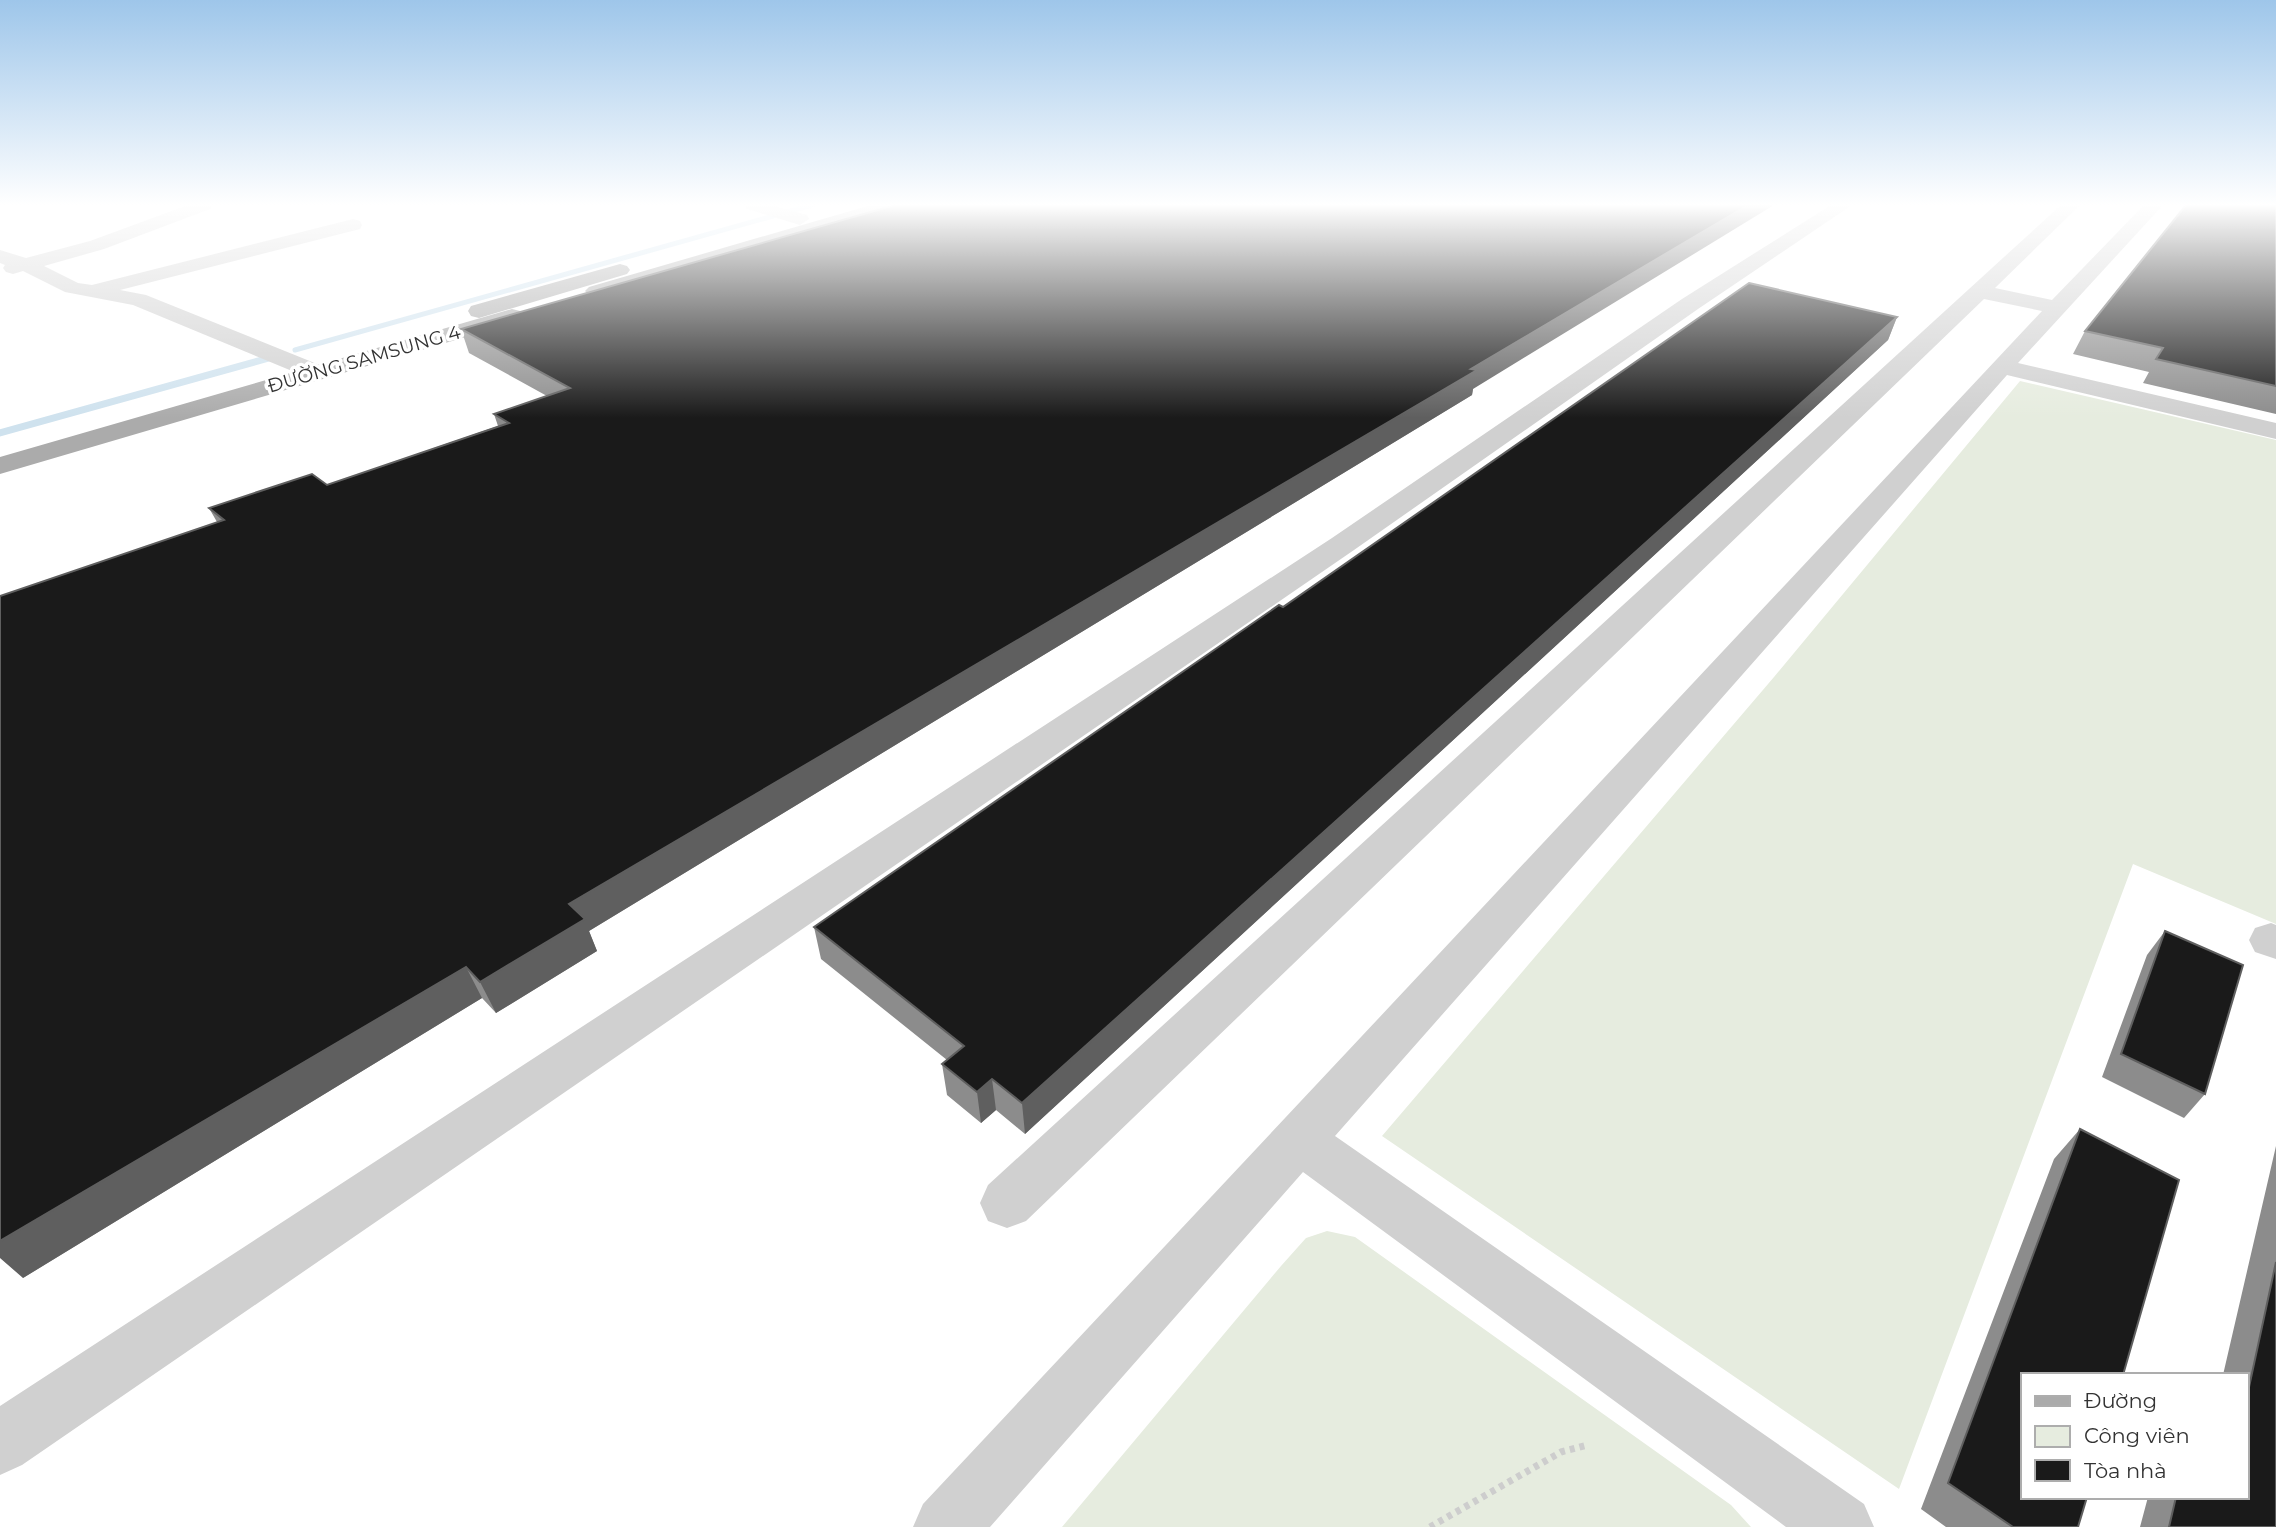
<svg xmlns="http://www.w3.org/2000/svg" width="2276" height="1527" viewBox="0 0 2276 1527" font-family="Montserrat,sans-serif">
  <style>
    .green { fill: #e6ecdf }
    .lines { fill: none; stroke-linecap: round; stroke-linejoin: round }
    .stream-far1 { stroke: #cfe2ee; stroke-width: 5 }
    .stream { stroke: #cfe2ee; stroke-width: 7 }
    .path { stroke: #cdcdcd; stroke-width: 7; stroke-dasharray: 5 5; stroke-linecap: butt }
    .minor { fill: #d0d0d0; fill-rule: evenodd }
    .major { fill: #ababab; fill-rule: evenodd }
    .wall { fill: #8c8c8c }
    .shaded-wall { fill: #5f5f5f }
    .building { fill: #1a1a1a; stroke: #5f5f5f; stroke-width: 2 }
    .labels { text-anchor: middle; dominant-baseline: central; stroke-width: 7; stroke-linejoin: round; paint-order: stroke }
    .far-street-label { font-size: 19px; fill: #333; stroke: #fff }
  </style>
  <rect width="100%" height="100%" fill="#fff"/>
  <!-- green -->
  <path class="green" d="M2020,381L2276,440V924L2133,864L1899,1489L1382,1136L1774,677Z
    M1327,1231L1355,1237L1731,1505L1751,1527H1062L1281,1266L1306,1238Z"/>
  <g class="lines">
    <!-- stream-far1 -->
    <path class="stream-far1" d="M790,211L813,205
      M295,350L773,216"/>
    <!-- stream -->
    <path class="stream" d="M0,433L269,358"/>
    <!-- path -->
    <path class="path" d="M1430,1527L1561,1452L1588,1445"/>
    <!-- minor -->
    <path class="minor" d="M188,205H213L210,209L104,249L44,266L78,283L92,285L353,219L360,221L362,225L360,229L120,290L146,295L327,368L330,373L327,378L318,380L309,378L133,305L65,292L23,271L13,274L6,272L3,268L5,265L0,263V250L26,258L90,241Z
      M744,205H771L807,215L809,219L800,225L747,209Z
      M1831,205H1852L1698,309L1354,550L22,1465L0,1475V1406L1332,538L1682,299Z
      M2061,205H2080L1995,288L2052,300L2144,205H2163L2018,363L2276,423V439L2007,375L1335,1136L1864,1504L1874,1527H1786L1303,1172L990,1527H913L923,1504L2042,311L1984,299L1026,1221L1007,1228L988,1221L980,1203L988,1185Z
      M2271,923L2276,925V959L2255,952L2249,940L2255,928Z"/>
    <!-- major -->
    <path class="major" d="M871,205H898L895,209L603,295H589L585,291L589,287Z
      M620,264L627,266L630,270L627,274L479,318L471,316L468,311L471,306Z
      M512,309L520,311L523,316L520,321L0,474V457Z"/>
  </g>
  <!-- wall -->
  <path class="wall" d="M2276,205V414L2143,383L2149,372L2073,354L2085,331Z
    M1897,317L1888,340L1025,1134L996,1110L981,1123L947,1095L942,1064L947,1060L821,959L814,927L1283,607Z
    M461,329L1473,389L1472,395L589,931L597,951L496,1013L482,998L23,1278L217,522L209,508L327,485L498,426L494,414L547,396L469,353Z
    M2165,931L2205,1094L2184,1118L2102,1077L2147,955Z
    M2080,1129L2078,1527H1946L1921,1509L2054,1159Z
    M2276,1146V1527H2140L2148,1497H2246V1375H2223Z"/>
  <!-- shaded-wall -->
  <path class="shaded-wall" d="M1748,205H1774L1473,389L1472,395L589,931L597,951L496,1013L480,982L569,904Z
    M1897,317L1888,340L1025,1134L1022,1103Z
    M466,967L482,998L23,1278L0,1258V1241Z
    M992,1079L996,1110L981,1123L977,1092Z"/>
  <!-- building -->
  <path class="building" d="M895,205H1748L1471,369L1477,370L569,904L585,919L480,982L466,967L0,1241V596L224,520L209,508L312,474L327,485L509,423L494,414L570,388L461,329Z
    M2186,205H2276V386L2156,359L2163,348L2085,331Z
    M1749,283L1897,317L1022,1103L992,1079L977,1092L942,1064L964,1046L814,927L1279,605L1283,607Z
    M2165,931L2243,965L2205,1094L2121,1054Z
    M2080,1129L2179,1180L2123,1375H2022V1497H2087L2078,1527H2013L1948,1483Z
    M2276,1262V1527H2169L2176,1497H2246V1401Z"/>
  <!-- sky -->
  <linearGradient id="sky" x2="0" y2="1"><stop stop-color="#9ec6ea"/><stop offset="0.49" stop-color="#fff"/><stop offset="1" stop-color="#fff" stop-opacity="0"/></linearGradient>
  <rect width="2276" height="418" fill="url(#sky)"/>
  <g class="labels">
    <!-- far-street labels -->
    <g class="far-street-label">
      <text transform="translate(364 359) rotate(-16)">ĐƯỜNG SAMSUNG 4</text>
    </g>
  </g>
  <!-- legend -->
  <rect x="2021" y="1373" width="228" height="126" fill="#ffffff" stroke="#adadad" stroke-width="2"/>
  <rect x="2035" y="1396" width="35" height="10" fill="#ababab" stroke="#adadad" stroke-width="2"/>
  <text x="2084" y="1408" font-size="21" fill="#333333">Đường</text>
  <rect x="2035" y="1426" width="35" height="21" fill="#e6ecdf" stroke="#adadad" stroke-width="2"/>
  <text x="2084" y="1443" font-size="21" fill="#333333">Công viên</text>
  <rect x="2035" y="1460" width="35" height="21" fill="#1a1a1a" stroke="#adadad" stroke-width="2"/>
  <text x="2084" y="1478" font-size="21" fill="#333333">Tòa nhà</text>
</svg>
